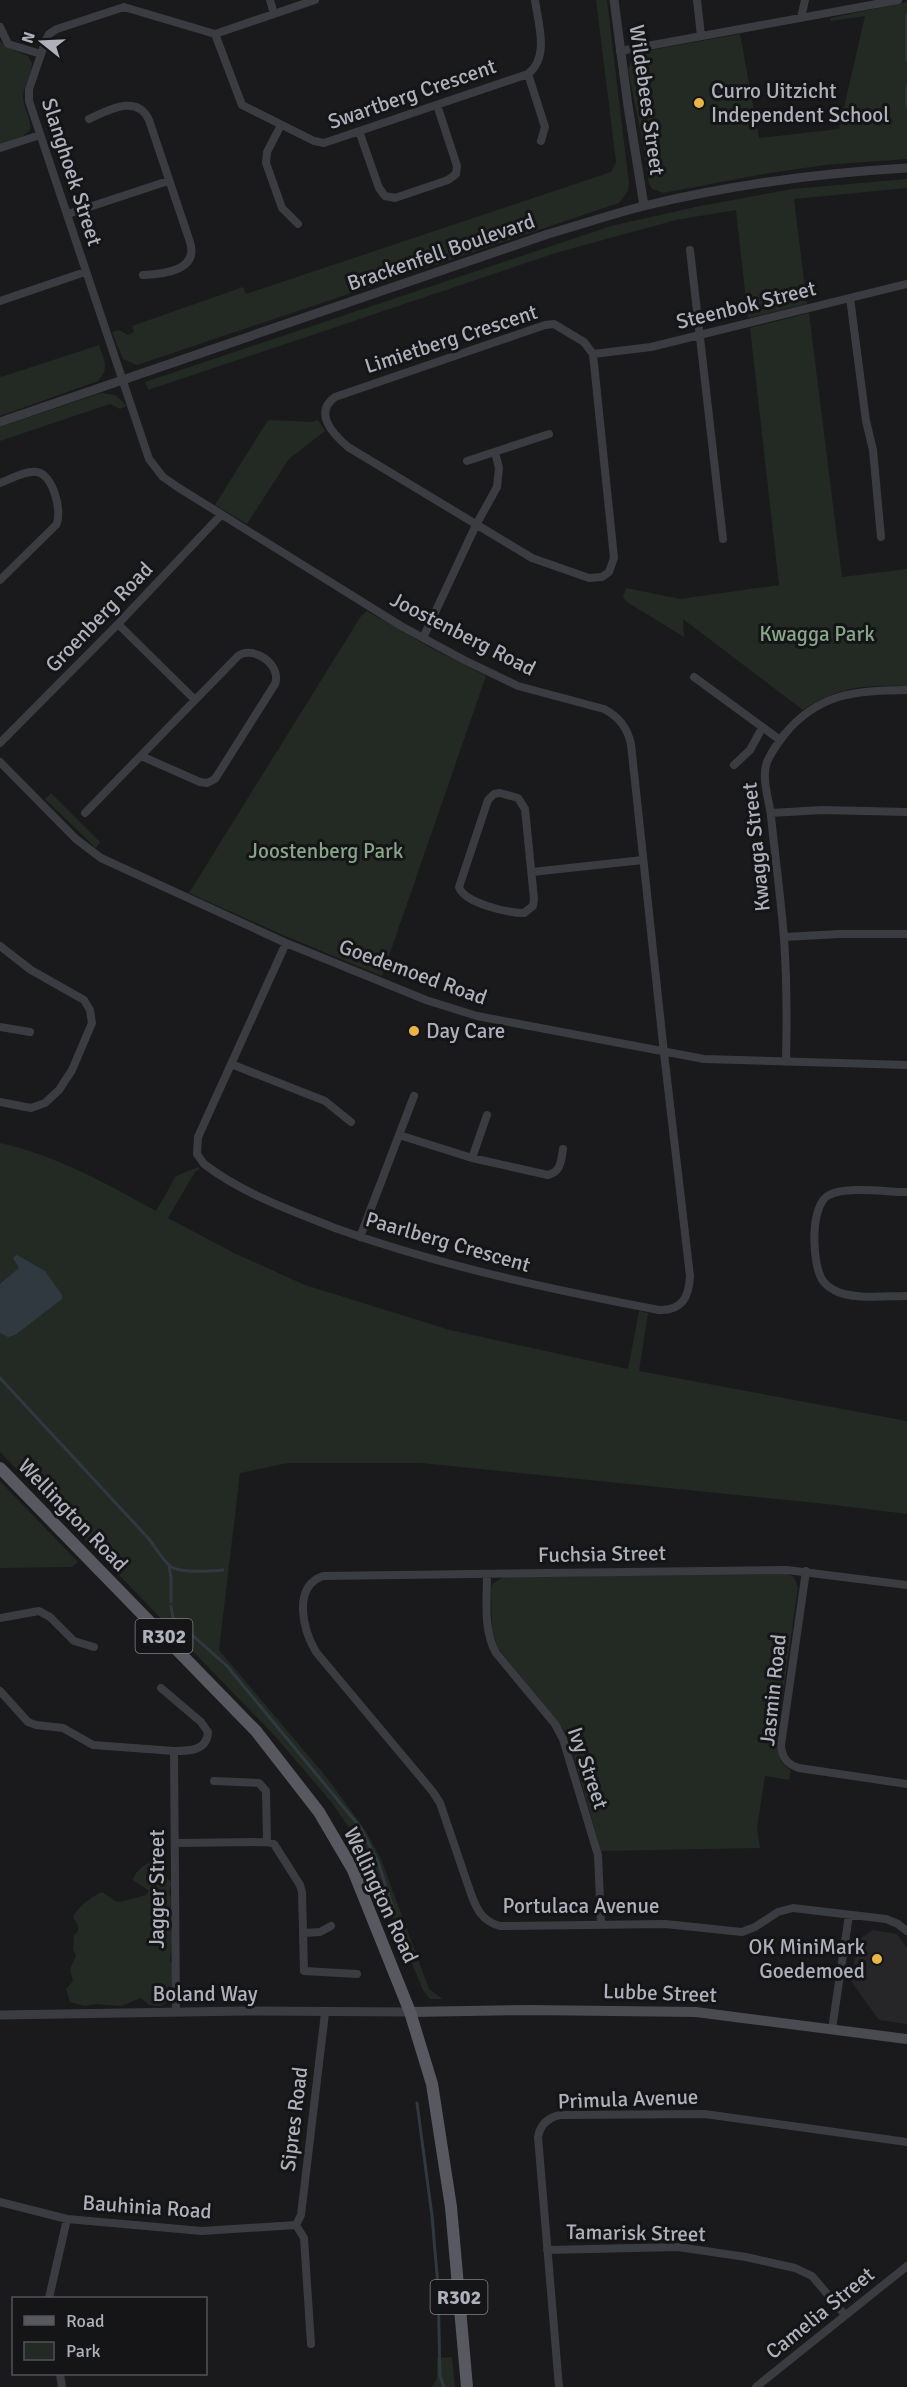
<svg xmlns="http://www.w3.org/2000/svg" width="907" height="2387" viewBox="0 0 907 2387" font-family="Signika,sans-serif">
  <style>
    .built { fill: #262629 }
    .green { fill: #222a23 }
    .water { fill: #313940 }
    .lines { fill: none; stroke-linecap: round; stroke-linejoin: round }
    .stream { stroke: #313940; stroke-width: 3 }
    .minor { stroke: #3b3c41; stroke-width: 8 }
    .tertiary { stroke: #3b3c41; stroke-width: 9 }
    .secondary { stroke: #4a4b51; stroke-width: 10 }
    .primary { stroke: #585960; stroke-width: 12 }
    .poi-dot { fill: #e8b646; stroke: #151517; stroke-width: 2 }
    .labels { text-anchor: middle; dominant-baseline: central; stroke-width: 6; stroke-linejoin: round; paint-order: stroke }
    .shield { fill: #151517; stroke: #80828a; stroke-width: 1.5 }
    .shield-label { font-size: 20px; font-weight: bold; fill: #aeb1bb }
    .poi-label { font-size: 21px; fill: #aeb1bb; stroke: #151517; text-anchor: start }
    .street-label { font-size: 21px; fill: #aeb1bb; stroke: #151517 }
    .park-label { font-size: 21px; fill: #86a589; stroke: #151517 }
  </style>
  <rect width="100%" height="100%" fill="#1a1a1c"/>
  <!-- built -->
  <path class="built" d="M873,1930L897,1934L907,1948V2024L879,2020L851,1981L858,1940Z"/>
  <!-- green -->
  <path class="green" d="M596,0H607L629,184L628,191L619,203L137,365L123,359L112,332L119,330L128,335L134,332L132,326L243,287L246,294L611,172L616,162Z
    M907,2V159L825,165L770,173L663,193L652,189L649,184L643,145L628,69L634,56L640,52L740,34L759,138L839,129L865,16L831,21L830,18Z
    M0,41L6,47L28,56L32,64C31,75 24,85 23,97C23,108 32,118 30,130L23,136L0,144Z
    M907,179V188L794,199L807,304L748,318L736,210L676,220L559,252L148,390L145,382L611,226L700,206L792,189Z
    M809,313L842,577L907,569V686C865,685 839,686 803,710L683,619L684,637L627,602L623,597L626,588L680,599L779,585L750,328Z
    M99,345C104,359 110,369 98,381L0,416V375L1,377Z
    M101,393L115,395L127,406L120,409L110,404L0,441V427Z
    M268,420L312,422L318,420L325,431L289,459L247,524L215,505Z
    M367,611L431,648L486,676L382,976L285,936L189,893L361,616Z
    M51,793L100,842L96,848L45,799Z
    M0,1143C56,1155 107,1184 156,1211L176,1176L198,1167L200,1169L195,1172L168,1218L234,1253L305,1285L450,1330L628,1369L639,1311L648,1313L639,1371L907,1421V1514L826,1504L421,1463H288L240,1473L219,1650L328,1779L365,1830L381,1859L429,1989L443,1999H430L423,1990L377,1879L352,1832L332,1803L275,1736L0,1452Z
    M0,1481L78,1562L72,1567L0,1568Z
    M788,1574L794,1577L798,1587L776,1744L781,1762L791,1771L789,1780L765,1776L757,1828L760,1848L601,1851L569,1740L564,1730L498,1648L492,1631L491,1590L492,1584L504,1577Z
    M156,1861L161,1864L163,1876L172,1882L169,1892L174,1907L170,1924L172,1940L170,1961L174,1966L172,1997L169,2002L160,2006L149,2005L141,1998L121,2006L95,2004L85,2006L70,2002L66,1989L73,1981L70,1970L76,1955L73,1950L74,1935L78,1931V1926L73,1917C79,1905 90,1898 102,1892L115,1901L120,1902L146,1895L149,1891L133,1880C136,1869 146,1863 156,1861Z
    M452,2357L455,2387H432L437,2378V2358Z"/>
  <!-- water -->
  <path class="water" d="M17,1255L45,1271L62,1295V1299L15,1335L8,1337L0,1333V1284L19,1268L13,1258Z"/>
  <g class="lines">
    <!-- stream -->
    <path class="stream" d="M907,15V60
      M907,85V107
      M0,1378L149,1539C155,1547 162,1559 170,1566C180,1574 211,1571 223,1570
      M169,1565L171,1578V1602
      M171,1606L173,1618L227,1666L360,1827L378,1862L394,1911
      M417,2103L432,2216L438,2286L440,2376L444,2387"/>
    <!-- minor -->
    <path class="minor" d="M270,0L274,14
      M697,0L701,36
      M801,18L805,0
      M0,27L8,44L41,54
      M215,34L242,105L314,141L324,143L528,74C550,57 538,23 535,0
      M620,51L898,0
      M528,74L545,127L541,141
      M89,119C107,111 137,93 149,120L190,242C199,271 163,274 143,275
      M281,125L267,152L266,163L282,208L298,224
      M359,131L379,188L385,196L395,198L448,180L456,174L457,166L437,105
      M0,148L40,135
      M68,214L168,181
      M690,250L723,539
      M850,298L866,421L873,450L881,537
      M0,301L85,272
      M554,324L584,342L593,354L614,558L609,572L602,577L589,578L532,558L348,447C333,434 313,413 335,397L545,325Z
      M593,354L651,347L907,284
      M467,461L549,434
      M0,483C11,479 26,470 37,472C53,474 63,513 56,525L0,580
      M118,624L195,700
      M423,638L476,525L497,487L499,468L495,452
      M694,677L780,740
      M0,743L118,624L221,515
      M0,762L76,839L101,858L286,943L426,1000L477,1016L704,1059L907,1065
      M734,765L750,750L762,728
      M500,793L518,798L525,809L534,899L533,906L524,913C508,913 464,903 459,887L488,800L494,794Z
      M85,813L238,656C254,645 282,665 275,684L215,779L207,783L200,782L141,756
      M771,813L822,810L907,812
      M532,872L643,860
      M784,937L839,934H907
      M286,943L198,1137L197,1154L204,1164C242,1193 291,1211 335,1228C441,1266 549,1289 659,1310C682,1311 689,1297 690,1276L664,1053L631,744C627,727 619,717 604,709L518,686L464,660L401,626L179,488L163,477L149,459L29,101V89L46,40L49,34L57,29L124,7L215,34L315,0
      M0,946L31,970L84,1000L90,1010L92,1023L72,1070L59,1090L45,1103L31,1108L0,1102
      M0,1027L30,1032
      M786,1062C787,1021 787,980 784,939C781,898 775,857 771,816C769,798 761,779 767,762C771,752 778,743 784,735C818,693 857,690 907,690
      M231,1064L325,1101L351,1122
      M399,1135L472,1158L548,1175C561,1172 561,1161 563,1149
      M472,1158L487,1115
      M907,1192C886,1192 847,1186 829,1195C809,1205 812,1266 823,1281C826,1285 830,1288 834,1290C850,1300 888,1296 907,1296
      M360,1237L414,1096
      M806,1571L781,1745C782,1758 787,1764 799,1768L907,1784
      M487,1574C487,1600 483,1630 496,1653L555,1724L563,1739L598,1855L601,1923
      M907,1585L787,1570L323,1576C292,1587 303,1630 316,1652L433,1792L440,1803L471,1894C477,1910 482,1921 500,1926L665,1924L742,1932L755,1927L778,1912L793,1908L886,1919L898,1924L907,1931
      M0,1618L39,1611L50,1617L74,1641L94,1647
      M161,1688L201,1722L208,1732C207,1751 189,1751 174,1751
      M0,1691L28,1722L36,1725L63,1728L93,1745L174,1751L176,2012
      M214,1781L259,1783L266,1791L267,1842
      M175,1843L267,1842L274,1844L300,1885L302,1892L304,1971L357,1974
      M303,1933L320,1932L331,1926
      M832,2029L849,1915
      M0,2202L67,2219L202,2231L296,2225L301,2215L325,2013
      M296,2225L304,2238L311,2344
      M547,2250L678,2247L746,2257L795,2268L812,2276L845,2315
      M49,2298L67,2219
      M60,2374L62,2387
      M559,2387L538,2137C540,2125 547,2118 560,2115L705,2114L907,2142
      M756,2387L907,2266"/>
    <!-- tertiary -->
    <path class="tertiary" d="M614,0L628,106L644,206
      M0,422L548,234C580,225 612,214 644,206C730,185 819,173 907,168
      M0,2015L247,2011L410,2012"/>
    <!-- secondary -->
    <path class="secondary" d="M410,2012L530,2010L696,2012L907,2039"/>
    <!-- primary -->
    <path class="primary" d="M0,1468L256,1731L319,1812L353,1870L410,2012L432,2084L451,2207L467,2387"/>
  </g>
  <!-- markers -->
  <g class="poi-dot">
    <circle cx="699" cy="103" r="6"/>
    <circle cx="414" cy="1031" r="6"/>
    <circle cx="877" cy="1959" r="6"/>
  </g>
  <g class="labels">
    <!-- shield labels -->
    <g class="shield">
      <rect x="135.5" y="1619" width="57" height="34" rx="4.5"/>
      <rect x="430.5" y="2280" width="57" height="34" rx="4.5"/>
    </g>
    <g class="shield-label">
      <text x="164" y="1636">R302</text>
      <text x="459" y="2297">R302</text>
    </g>
    <!-- poi labels -->
    <g class="poi-label">
      <text x="711" y="91">Curro Uitzicht<tspan x="711" dy="24">Independent School</tspan></text>
      <text x="426" y="1031">Day Care</text>
      <text x="865" y="1947" text-anchor="end">OK MiniMark<tspan x="865" dy="24">Goedemoed</tspan></text>
    </g>
    <!-- street labels -->
    <g class="street-label">
      <text transform="translate(412 94) rotate(-19)">Swartberg Crescent</text>
      <text transform="translate(647 100) rotate(82)">Wildebees Street</text>
      <text transform="translate(72 172) rotate(72)">Slanghoek Street</text>
      <text transform="translate(441 252) rotate(-19)">Brackenfell Boulevard</text>
      <text transform="translate(746 305) rotate(-14)">Steenbok Street</text>
      <text transform="translate(451 339) rotate(-18)">Limietberg Crescent</text>
      <text transform="translate(99 617) rotate(-46)">Groenberg Road</text>
      <text transform="translate(463 634) rotate(27)">Joostenberg Road</text>
      <text transform="translate(756 847) rotate(-96)">Kwagga Street</text>
      <text transform="translate(413 972) rotate(20)">Goedemoed Road</text>
      <text transform="translate(448 1242) rotate(16)">Paarlberg Crescent</text>
      <text transform="translate(73 1515) rotate(46)">Wellington Road</text>
      <text transform="translate(602 1554) rotate(-1)">Fuchsia Street</text>
      <text transform="translate(773 1690) rotate(-84)">Jasmin Road</text>
      <text transform="translate(588 1768) rotate(71)">Ivy Street</text>
      <text transform="translate(157 1889) rotate(-90)">Jagger Street</text>
      <text transform="translate(381 1895) rotate(65)">Wellington Road</text>
      <text x="581" y="1906">Portulaca Avenue</text>
      <text transform="translate(660 1993) rotate(2)">Lubbe Street</text>
      <text x="205" y="1994">Boland Way</text>
      <text transform="translate(628 2099) rotate(-2)">Primula Avenue</text>
      <text transform="translate(294 2119) rotate(-83)">Sipres Road</text>
      <text transform="translate(147 2207) rotate(4)">Bauhinia Road</text>
      <text transform="translate(636 2233) rotate(1)">Tamarisk Street</text>
      <text transform="translate(820 2313) rotate(-39)">Camelia Street</text>
    </g>
    <!-- park labels -->
    <g class="park-label">
      <text x="817" y="634">Kwagga Park</text>
      <text x="326" y="851">Joostenberg Park</text>
    </g>
  </g>
  <!-- legend -->
  <rect x="12" y="2297" width="195" height="78" fill="#151517" stroke="#525359" stroke-width="1.5"/>
  <rect x="24" y="2316" width="30" height="9" fill="#585960" stroke="#525359" stroke-width="1.5"/>
  <text x="66" y="2327" font-size="18" fill="#aeb1bb">Road</text>
  <rect x="24" y="2342" width="30" height="18" fill="#222a23" stroke="#525359" stroke-width="1.5"/>
  <text x="66" y="2357" font-size="18" fill="#aeb1bb">Park</text>
  <!-- north arrow -->
  <g transform="translate(42 42) rotate(288)" stroke="#151517" stroke-width="4.5" paint-order="stroke">
  <path d="M0-4.5L10 22L0 15L-10 22Z" fill="#aeb1bb"/>
  <text y="-9" font-size="16" font-weight="bold" text-anchor="middle" fill="#aeb1bb">N</text>
  </g>
</svg>
